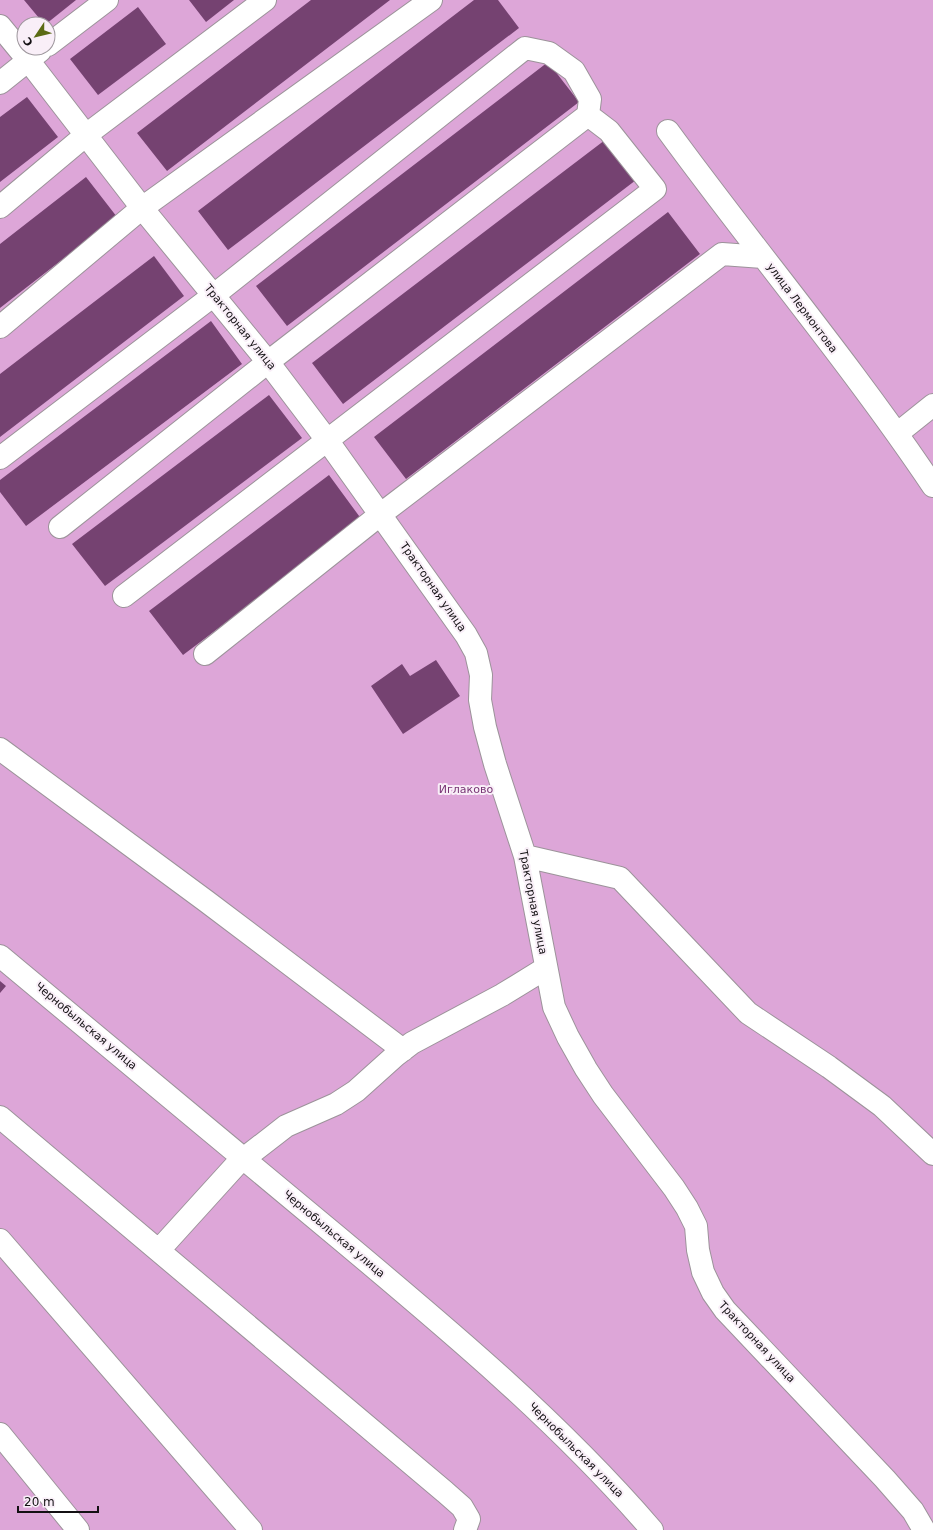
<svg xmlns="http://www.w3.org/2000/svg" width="933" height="1530" viewBox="0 0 933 1530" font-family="'DejaVu Sans',sans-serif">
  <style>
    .green { fill: #dda6d8; fill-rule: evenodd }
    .building { fill: #754271 }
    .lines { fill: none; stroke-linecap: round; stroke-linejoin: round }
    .minor-casing { stroke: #9c939a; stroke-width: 24 }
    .minor { stroke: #fff; stroke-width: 22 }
    .labels { text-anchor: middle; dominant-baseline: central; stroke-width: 4; stroke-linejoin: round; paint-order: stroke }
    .street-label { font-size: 11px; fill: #131013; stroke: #f9eff8 }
    .park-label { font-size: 11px; fill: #783474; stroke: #f9eff8 }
  </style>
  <rect width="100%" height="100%" fill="#ebe2ea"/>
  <!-- green -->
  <path class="green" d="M0,0H933V1530H0ZM24,24H48V48H24Z"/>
  <!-- building -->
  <path class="building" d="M24,0H76L46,24H44Z
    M189,0H234L206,22Z
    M311,0H390L167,171L137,133Z
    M474,0H498L519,28L228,250L198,211Z
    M138,7L166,44L98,95L70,59Z
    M548,62L579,102L287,326L256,286Z
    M27,97L58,137L0,182V117Z
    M605,140L636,180L343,404L312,363Z
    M86,177L117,217L0,308V244Z
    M668,212L700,254L406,479L374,437Z
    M154,256L184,296L0,437V374Z
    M211,321L242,364L26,526L0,492V480Z
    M269,395L302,438L105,586L72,544Z
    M329,475L362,520L183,655L149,611Z
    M436,660L460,696L403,734L371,686L402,664L410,676Z
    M0,981L6,986L0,993Z"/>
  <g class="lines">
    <defs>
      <path id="minor" d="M0,26L28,60L142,208L268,362L327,440L466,635L476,653L481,675L480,700L485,727L495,764L525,856L554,1007L568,1037L586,1069L603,1095L674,1188L687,1208L696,1226L698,1250L703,1272L713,1293L725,1310L885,1479L913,1511L924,1530
        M48,45L107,0
        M0,83L40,51
        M668,131C755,250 851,364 933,486
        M0,207L86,135L265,0
        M0,327L142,208L431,0
        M898,433L933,405
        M0,458L214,295L525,48L549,53L574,71L590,99L588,115L609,131L655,189L124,596
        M60,527L268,362L588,115
        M205,654L381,514L722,254L763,257
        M0,749L206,901L403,1050
        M525,856L620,878L748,1013L829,1067L882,1106L933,1154
        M0,956C113,1050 226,1144 339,1238C449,1330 559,1422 652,1530
        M0,1117L445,1492L462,1507L469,1519L465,1530
        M0,1240L251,1530
        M159,1250L237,1164L286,1126L336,1104L356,1091L395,1056L412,1043L502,995L546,968
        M0,1434L78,1530"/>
    </defs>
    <!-- minor casing -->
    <use href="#minor" class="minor-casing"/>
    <!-- minor -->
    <use href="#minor" class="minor"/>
  </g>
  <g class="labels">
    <!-- street labels -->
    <g class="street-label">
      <text transform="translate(802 308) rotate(53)">улица Лермонтова</text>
      <text transform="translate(240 327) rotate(51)">Тракторная улица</text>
      <text transform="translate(433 587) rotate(55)">Тракторная улица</text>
      <text transform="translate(533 902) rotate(79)">Тракторная улица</text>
      <text transform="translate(86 1026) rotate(40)">Чернобыльская улица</text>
      <text transform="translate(334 1234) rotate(40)">Чернобыльская улица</text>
      <text transform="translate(757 1342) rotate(47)">Тракторная улица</text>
      <text transform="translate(576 1450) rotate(45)">Чернобыльская улица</text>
    </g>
    <!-- park labels -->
    <g class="park-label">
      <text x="466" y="789">Иглаково</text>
    </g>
  </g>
  <!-- north arrow -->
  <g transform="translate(36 36) rotate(235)"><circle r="19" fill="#f9eff8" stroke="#9d969c"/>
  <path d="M0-3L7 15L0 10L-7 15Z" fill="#5b6b15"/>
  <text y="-6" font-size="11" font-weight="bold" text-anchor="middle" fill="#131013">С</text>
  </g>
  <!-- scale -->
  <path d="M18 1506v6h80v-6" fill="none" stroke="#131013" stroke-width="2"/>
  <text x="24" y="1506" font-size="12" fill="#131013" stroke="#f9eff8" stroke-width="3" paint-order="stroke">20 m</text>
</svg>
